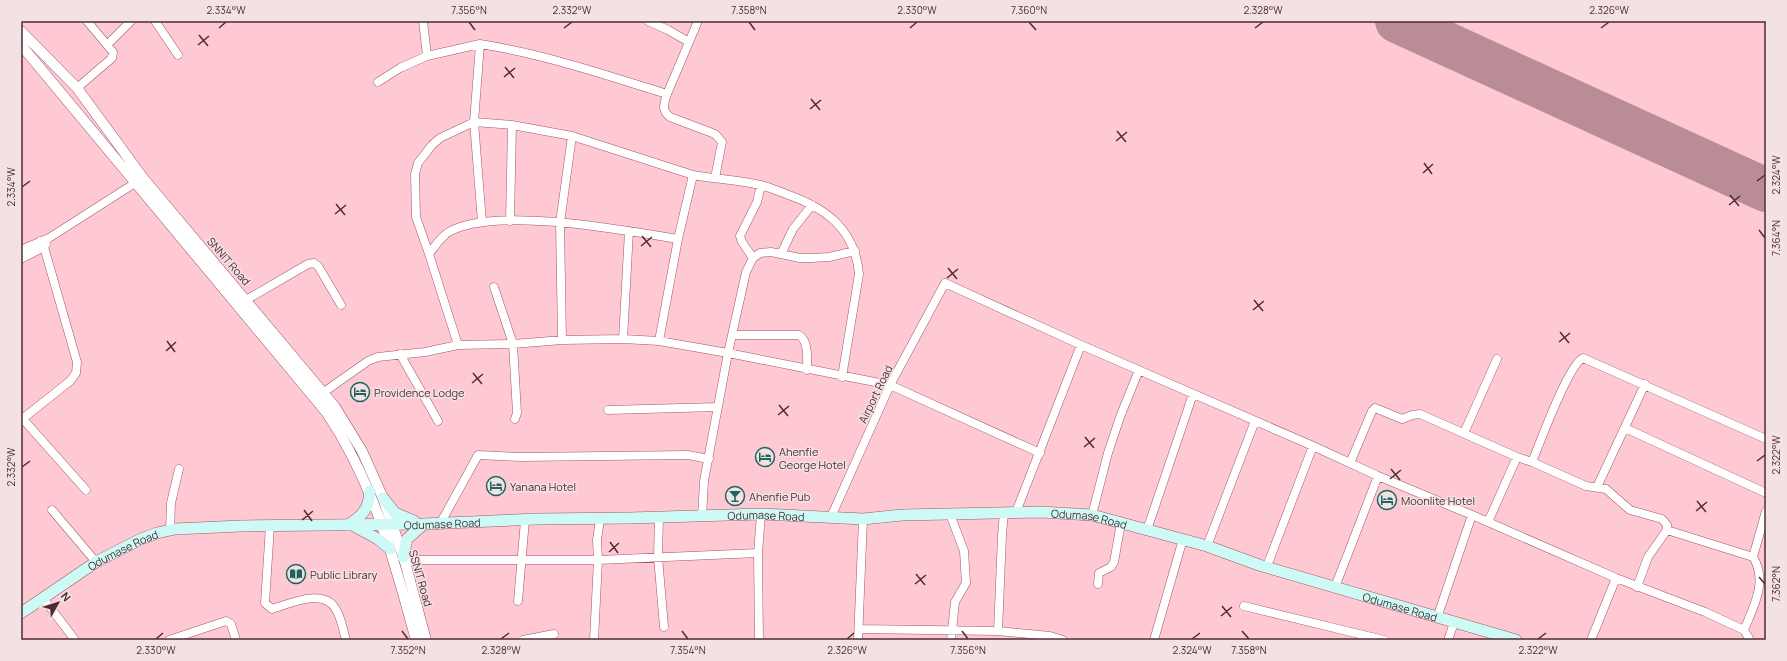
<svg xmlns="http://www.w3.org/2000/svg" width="1787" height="661" viewBox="0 0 1787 661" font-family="Manrope,sans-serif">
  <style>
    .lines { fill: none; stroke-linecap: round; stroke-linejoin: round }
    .runway { stroke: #ba8d96; stroke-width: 44 }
    .minor-casing { stroke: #a25667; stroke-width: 9 }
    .tertiary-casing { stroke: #a25667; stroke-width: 11 }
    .secondary-casing { stroke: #a25667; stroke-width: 12 }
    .minor { stroke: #fff; stroke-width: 8 }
    .tertiary { stroke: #fff; stroke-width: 10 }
    .secondary { stroke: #cefaf6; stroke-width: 11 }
    .ticks { fill: none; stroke: #4e2c33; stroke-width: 1.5 }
    .labels { text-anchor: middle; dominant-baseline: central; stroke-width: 3; stroke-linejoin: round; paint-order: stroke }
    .street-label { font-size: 11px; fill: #4e2c33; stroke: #f3e1e4 }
    .poi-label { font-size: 11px; fill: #4e2c33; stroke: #f3e1e4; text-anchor: start }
    .neatline { fill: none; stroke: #4e2c33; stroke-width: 1.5 }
    .ticks-label { font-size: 10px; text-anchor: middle; fill: #4e2c33 }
  </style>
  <rect width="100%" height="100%" fill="#fec9d3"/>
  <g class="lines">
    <!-- runway -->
    <path class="runway" d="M1397,21L1766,190"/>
    <defs>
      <path id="minor" d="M155,21L178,55
        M423,21L427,56
        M648,21L668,30L689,42
        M107,45L131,21
        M378,82L400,68L427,56L480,44
        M77,88L112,58L113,52L87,21
        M667,94L698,21
        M510,221L512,125
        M482,222L474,122L480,44C544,54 605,75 667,94C664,104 661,110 670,117L715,134L722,142L715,178
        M21,250L49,238L135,183
        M855,251L829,257L812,258H800L771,252L760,253L753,258L746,272L728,353L890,385L1040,453
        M429,254L416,217L415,174L418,163L432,145L440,138L474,122L512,125L572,136L693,175
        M781,254L793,229L812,205
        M753,258L742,242L740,236L757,202L761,185
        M21,259L44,247L46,244
        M494,287L513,344L517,413L515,419
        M246,300L308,264L314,263L318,266L341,305
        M732,335H799C809,341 807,359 807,370
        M623,339L629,231
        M562,340L560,223L572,136
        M659,341L678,239L693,175C715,179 738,180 760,185C769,187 778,191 786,194C826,208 855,229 859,274L842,377
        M458,345L429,254C436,245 443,233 455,229C505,208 622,230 678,239
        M400,354L438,421
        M324,392L368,361L378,357L425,352L458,345L513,344L562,340L623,339L659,341L728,353L704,481L702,517
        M608,410L718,407
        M22,418L86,490
        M21,420L70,381L76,373L77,362L44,247L40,241
        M1625,428L1766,493
        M1464,433L1497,359
        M1532,462C1540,443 1568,365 1583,358L1766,439
        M1350,463L1372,411L1375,408L1402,419L1412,415L1420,414L1517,457
        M1597,487L1645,384
        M52,510L96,562
        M1016,512L1081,345
        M950,514L964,551L966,583L955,602L951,640
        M1092,515L1108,453L1120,417L1139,370
        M659,517L658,557L664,627
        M831,517L890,385L945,283L1081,345L1313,446L1378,476L1472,515L1616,578L1591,640
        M1488,522L1517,457L1532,462L1586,486L1606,489L1630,510L1662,519L1667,525V530L1648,557L1637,587
        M440,524L478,455L521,457L688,455L709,459
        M270,526L265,603L272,609C289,604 323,588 335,608C341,616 343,630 346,640
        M170,530L171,503L179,469
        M1147,530L1193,394
        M1667,530L1753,557C1768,581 1754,606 1744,630
        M1207,546L1255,421
        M1753,557L1766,511
        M405,562L419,560H598L758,553
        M1267,566L1313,446
        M1616,578L1705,612L1744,630L1750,640
        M1098,584L1099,573L1111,567L1114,562L1121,523
        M1335,587L1378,476
        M43,598L75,640
        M518,601L525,520
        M1244,606L1384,640
        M1437,618L1472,515
        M859,629L998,631L1050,636L1063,640
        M998,631L1002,535L1004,512
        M169,640L226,621L231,624L236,640
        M523,640L554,634
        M594,640L598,560L597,540L600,519
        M759,640L758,553L761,514
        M858,640L863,519
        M1154,640L1183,539
        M1448,640L1454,623"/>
      <path id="tertiary" d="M21,31L77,88L143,178L335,407L362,451L383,498L405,562L426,640
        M21,45L327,413C374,484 394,559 416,640"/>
      <g id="secondary">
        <path d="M383,498L395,513L414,521"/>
        <path d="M348,525C363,516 369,508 370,491"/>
        <path d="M354,526L378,539L390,549"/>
        <path d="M403,557L407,539L424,524"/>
        <path id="s1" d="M21,613L96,562L139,540L157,533L175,529L241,526L424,524L537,519L630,518L761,514L863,519L902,515L1041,512L1092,515L1207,546L1259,565L1516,640"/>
      </g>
    </defs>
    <!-- minor casing -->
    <use href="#minor" class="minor-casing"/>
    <!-- tertiary casing -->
    <use href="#tertiary" class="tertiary-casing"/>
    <!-- secondary casing -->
    <use href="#secondary" class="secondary-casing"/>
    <!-- minor -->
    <use href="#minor" class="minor"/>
    <!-- tertiary -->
    <use href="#tertiary" class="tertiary"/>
    <!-- secondary -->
    <use href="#secondary" class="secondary"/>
  </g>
  <!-- ticks -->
  <path class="ticks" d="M469,22L475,30M749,22L755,30M1029,22L1036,30M219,28L226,22M564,28L572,22M910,28L917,22M1255,28L1263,22M1601,28L1609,22M199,35L208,46M198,45L209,36M505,67L514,78M504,77L515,68M811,99L820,110M810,109L821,100M1117,131L1126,142M1116,141L1127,132M1424,163L1432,174M1423,173L1433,164M1757,181L1765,175M22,187L30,181M1730,195L1739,206M336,204L345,215M1729,205L1740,196M335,214L346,205M1759,230L1765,238M642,236L651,247M641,246L652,237M948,268L957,279M947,278L958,269M1254,300L1263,311M1253,310L1264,301M1560,332L1569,343M167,341L175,352M1559,342L1570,333M166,351L176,342M473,373L482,384M472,383L483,374M779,405L788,416M778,415L789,406M1085,437L1094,448M1084,447L1095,438M1757,461L1765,455M22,467L30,461M1391,469L1400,480M1390,479L1401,470M1697,501L1706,512M304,510L312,521M1696,511L1707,502M302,520L313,511M610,542L618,553M609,552L619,543M916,574L925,585M1759,577L1765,584M915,584L926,575M1222,606L1231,617M1221,616L1232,607M402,631L408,639M682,631L688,639M962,631L968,639M1242,631L1249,639M156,639L163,633M501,639L509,633M847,639L854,633M1192,639L1200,633M1538,639L1546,633"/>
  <!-- icons -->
  <defs>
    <symbol id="hotel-ring" viewBox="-11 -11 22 22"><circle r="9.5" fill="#f3e1e4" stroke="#1b6660" stroke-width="1.5"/><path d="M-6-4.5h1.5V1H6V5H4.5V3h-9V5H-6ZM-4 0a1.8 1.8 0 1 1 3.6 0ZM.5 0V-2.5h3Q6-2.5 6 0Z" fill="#1b6660"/></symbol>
    <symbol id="bar-ring" viewBox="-11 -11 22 22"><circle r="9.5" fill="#f3e1e4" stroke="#1b6660" stroke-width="1.5"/><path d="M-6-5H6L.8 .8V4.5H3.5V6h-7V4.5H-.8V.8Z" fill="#1b6660"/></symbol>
    <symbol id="library-ring" viewBox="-11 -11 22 22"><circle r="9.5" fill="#f3e1e4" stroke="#1b6660" stroke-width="1.5"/><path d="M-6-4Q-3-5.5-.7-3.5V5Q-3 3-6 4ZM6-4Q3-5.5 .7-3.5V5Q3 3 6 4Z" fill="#1b6660"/></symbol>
  </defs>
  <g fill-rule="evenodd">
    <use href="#hotel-ring" x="349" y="381" width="22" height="22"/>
    <use href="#hotel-ring" x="754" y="446" width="22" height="22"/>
    <use href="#hotel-ring" x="485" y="475" width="22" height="22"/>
    <use href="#bar-ring" x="724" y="485" width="22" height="22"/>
    <use href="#hotel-ring" x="1376" y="489" width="22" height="22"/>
    <use href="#library-ring" x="285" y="563" width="22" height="22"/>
  </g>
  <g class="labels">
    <!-- street labels -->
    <g class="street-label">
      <text transform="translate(229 261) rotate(49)">SNNIT Road</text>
      <text transform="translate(875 394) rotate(-64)">Airport Road</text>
      <text stroke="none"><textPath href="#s1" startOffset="768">Odumase Road</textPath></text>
      <text stroke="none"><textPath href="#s1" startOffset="1092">Odumase Road</textPath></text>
      <text stroke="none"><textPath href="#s1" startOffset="444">Odumase Road</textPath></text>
      <text stroke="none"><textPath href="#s1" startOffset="120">Odumase Road</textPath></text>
      <text transform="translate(421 578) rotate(74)">SSNIT Road</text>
      <text stroke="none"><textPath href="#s1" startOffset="1416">Odumase Road</textPath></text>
    </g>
    <!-- poi labels -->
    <g class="poi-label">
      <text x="374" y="392">Providence Lodge</text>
      <text x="779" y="451">Ahenfie<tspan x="779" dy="13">George Hotel</tspan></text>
      <text x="510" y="486">Yanana Hotel</text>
      <text x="749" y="496">Ahenfie Pub</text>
      <text x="1401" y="500">Moonlite Hotel</text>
      <text x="310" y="574">Public Library</text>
    </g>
  </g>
  <!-- border -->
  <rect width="1787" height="661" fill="none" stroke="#f3e1e4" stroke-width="44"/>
  <!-- north arrow -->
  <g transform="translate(58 603) rotate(51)" stroke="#f3e1e4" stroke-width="3" paint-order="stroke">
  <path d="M0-3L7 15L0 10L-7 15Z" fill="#4e2c33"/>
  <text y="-6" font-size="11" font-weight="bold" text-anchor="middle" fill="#4e2c33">N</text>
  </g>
  <rect x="22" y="22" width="1743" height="617" class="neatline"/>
  <g class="ticks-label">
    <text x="226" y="14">2.334°W</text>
    <text x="469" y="14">7.356°N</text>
    <text x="572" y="14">2.332°W</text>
    <text x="749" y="14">7.358°N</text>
    <text x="917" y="14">2.330°W</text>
    <text x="1029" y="14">7.360°N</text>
    <text x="1263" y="14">2.328°W</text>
    <text x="1609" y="14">2.326°W</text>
    <text transform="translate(1776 175) rotate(-90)" y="4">2.324°W</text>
    <text transform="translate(11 187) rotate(-90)" y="4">2.334°W</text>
    <text transform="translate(1776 238) rotate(-90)" y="4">7.364°N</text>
    <text transform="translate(1776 455) rotate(-90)" y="4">2.322°W</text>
    <text transform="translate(11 467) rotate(-90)" y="4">2.332°W</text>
    <text transform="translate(1776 584) rotate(-90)" y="4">7.362°N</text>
    <text x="156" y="654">2.330°W</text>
    <text x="408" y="654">7.352°N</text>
    <text x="501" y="654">2.328°W</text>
    <text x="688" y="654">7.354°N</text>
    <text x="847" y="654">2.326°W</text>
    <text x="968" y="654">7.356°N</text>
    <text x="1192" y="654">2.324°W</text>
    <text x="1249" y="654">7.358°N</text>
    <text x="1538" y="654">2.322°W</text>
  </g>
</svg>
